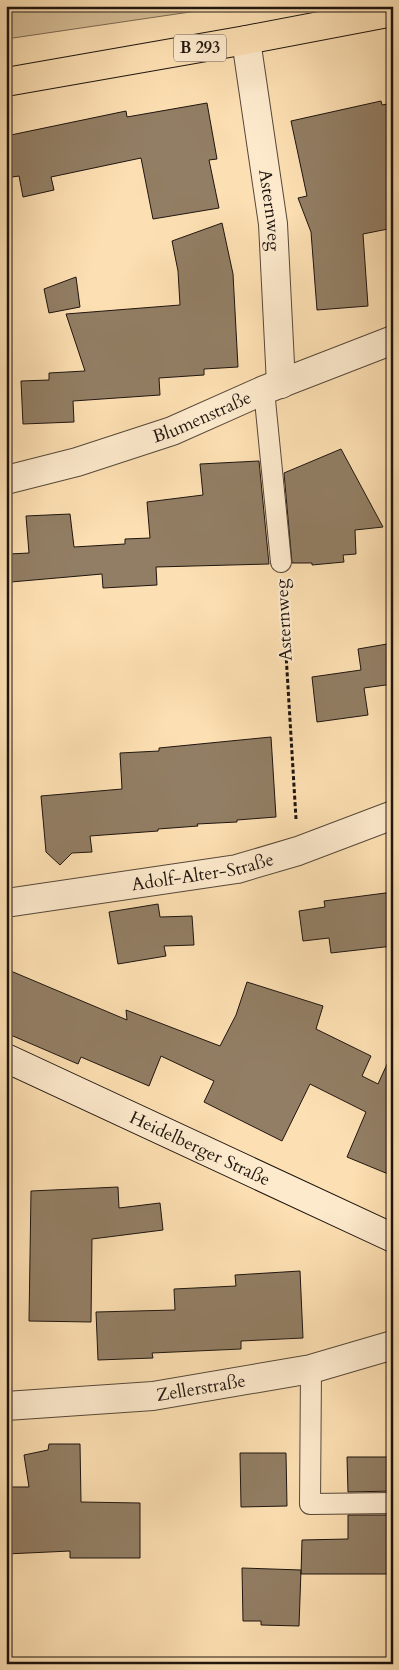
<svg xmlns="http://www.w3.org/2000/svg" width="399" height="1670" viewBox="0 0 399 1670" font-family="Cardo,serif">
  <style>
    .green { fill: #d6bd96; stroke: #7a6952 }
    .building { fill: #927e64; stroke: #1f150f }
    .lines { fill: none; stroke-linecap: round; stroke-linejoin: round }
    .lane-casing { stroke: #564838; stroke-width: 22 }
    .street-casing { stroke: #564838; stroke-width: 30 }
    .secondary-casing { stroke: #1f150f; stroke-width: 30 }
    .primary-casing { stroke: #1f150f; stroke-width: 30 }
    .path { stroke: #1f150f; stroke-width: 3; stroke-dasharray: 4 2.5; stroke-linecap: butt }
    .lane { stroke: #fdeacd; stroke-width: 20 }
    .street { stroke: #fdeacd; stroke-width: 28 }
    .secondary { stroke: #fdeacd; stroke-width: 28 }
    .primary { stroke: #fcdfb2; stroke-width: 28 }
    .labels { text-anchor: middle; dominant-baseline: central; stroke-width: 4.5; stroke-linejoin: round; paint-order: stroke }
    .shield { fill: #fdeacd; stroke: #625548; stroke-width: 1 }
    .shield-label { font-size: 16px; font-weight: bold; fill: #1f150f }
    .street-label { font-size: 18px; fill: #1f150f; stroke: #fdeacd }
  </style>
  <rect width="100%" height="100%" fill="#fcdfb2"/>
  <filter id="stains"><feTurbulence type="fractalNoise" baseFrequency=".004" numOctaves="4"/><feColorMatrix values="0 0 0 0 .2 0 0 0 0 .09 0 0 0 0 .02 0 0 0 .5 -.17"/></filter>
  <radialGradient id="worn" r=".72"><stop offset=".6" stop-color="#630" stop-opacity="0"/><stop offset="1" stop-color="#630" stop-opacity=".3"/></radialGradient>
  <!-- green -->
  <path class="green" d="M6,6H231L6,39Z"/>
  <!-- building -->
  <path class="building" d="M381,101L382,105L393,103V228L363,234L368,306L317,310L311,232L298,198L307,196L291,121Z
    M207,103L217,159L209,160L219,208L153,219L141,158L51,177L54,190L23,197L19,176L6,178V136L126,111L127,117Z
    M222,223L233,274L238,367L204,369V375L159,378L160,395L73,401L74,422L23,424L21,381L49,380V373L85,371L66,314L180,305L178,271L172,241Z
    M76,277L80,307L49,313L44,289Z
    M341,449L383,527L355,530L356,554L343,555L344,562L312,565V563H292L284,473Z
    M259,461L269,564L156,567L157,585L103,588L102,574L11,582L9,554L29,553L26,516L70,514L74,547L125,544V539L150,538L147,502L203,495L200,464Z
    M393,643V684L364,688L368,715L317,722L312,677L361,670L358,649Z
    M271,737L276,817L237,820V822L197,824L198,826L158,829V831L90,836L92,852L72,853L60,865L46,852L41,796L122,789L120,753L159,751V748Z
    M393,892V946L331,953L329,938L303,941L299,911L325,907L324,901Z
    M158,904L160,917L192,916L194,945L164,946L166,956L118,964L109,912Z
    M6,969L127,1020L126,1010L220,1046L236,1015L247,982L323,1006L316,1029L371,1056L362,1076L378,1084L393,1051V1176L347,1157L366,1112L310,1084L282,1141L204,1102L214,1081L161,1056L149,1086L81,1057L78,1064L6,1033Z
    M118,1187L119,1208L160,1203L163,1230L92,1239L91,1322L29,1321L31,1191Z
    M300,1271L303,1338L241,1341V1349L152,1353L153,1358L98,1360L96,1312L175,1310L174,1289L236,1286L235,1275Z
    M49,1444H80L81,1502L140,1503V1558H70V1551L6,1554V1487H29L24,1455L48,1450Z
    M240,1453H286L287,1506L241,1507Z
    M347,1457H393V1491L348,1492Z
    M348,1515H393V1574H301L302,1540L348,1539Z
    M242,1568L301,1570L299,1626L261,1625V1621H243Z"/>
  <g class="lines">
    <defs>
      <path id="lane" d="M264,390L281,562
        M311,1369L310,1504L393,1503"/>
      <g id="street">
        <path id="s1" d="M246,40L273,224L281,384"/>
        <path id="s2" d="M6,480L77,462L172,431L264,390L393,340"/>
        <path id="s3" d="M6,903L237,869L298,851L393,815"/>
        <path id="s4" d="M6,1406L153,1396L311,1369L393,1345"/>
      </g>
      <g id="secondary">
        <path id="s5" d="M6,1058L393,1238"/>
      </g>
      <path id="primary" d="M6,82L246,40L393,12"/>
    </defs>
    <!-- lane casing -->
    <use href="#lane" class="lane-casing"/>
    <!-- street casing -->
    <use href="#street" class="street-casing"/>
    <!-- secondary casing -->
    <use href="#secondary" class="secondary-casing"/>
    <!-- primary casing -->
    <use href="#primary" class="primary-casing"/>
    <!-- path -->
    <path class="path" d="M282,588L296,819"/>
    <!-- lane -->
    <use href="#lane" class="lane"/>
    <!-- street -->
    <use href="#street" class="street"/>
    <!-- secondary -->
    <use href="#secondary" class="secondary"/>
    <!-- primary -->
    <use href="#primary" class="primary"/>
  </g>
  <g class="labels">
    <!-- shield labels -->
    <rect class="shield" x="174" y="34.5" width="52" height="27" rx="4"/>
    <g class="shield-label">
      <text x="200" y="48">B 293</text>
    </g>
    <!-- street labels -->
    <g class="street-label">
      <text stroke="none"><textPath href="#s1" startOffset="172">Asternweg</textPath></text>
      <text stroke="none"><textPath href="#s2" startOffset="206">Blumenstraße</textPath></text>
      <text transform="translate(284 620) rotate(-93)">Asternweg</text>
      <text stroke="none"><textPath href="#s3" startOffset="199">Adolf-Alter-Straße</textPath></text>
      <text stroke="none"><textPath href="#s5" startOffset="214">Heidelberger Straße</textPath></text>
      <text stroke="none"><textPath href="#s4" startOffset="196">Zellerstraße</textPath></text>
    </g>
  </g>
  <!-- margin -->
  <rect width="399" height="1670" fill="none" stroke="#fcdfb2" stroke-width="25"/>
  <rect x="8" y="8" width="384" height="1655" fill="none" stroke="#1f150f" stroke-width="2.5"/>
  <rect x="12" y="12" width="374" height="1645" fill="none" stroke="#1f150f"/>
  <rect width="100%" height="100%" filter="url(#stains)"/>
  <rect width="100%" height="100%" fill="url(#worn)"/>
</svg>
